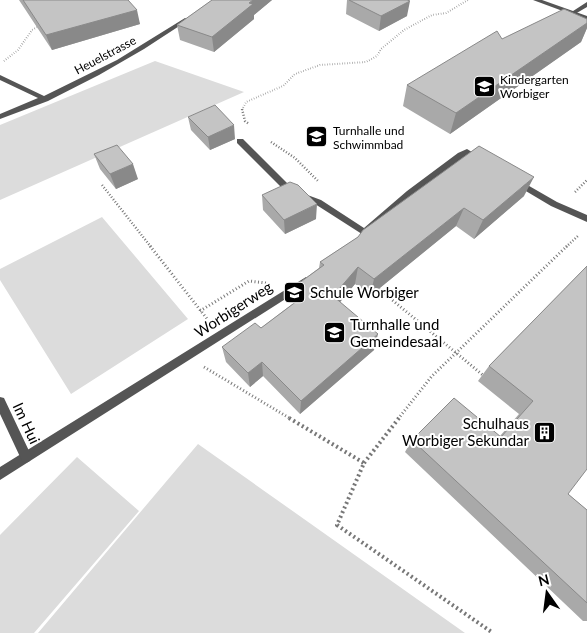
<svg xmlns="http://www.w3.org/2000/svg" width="587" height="633" viewBox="0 0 587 633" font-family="Lato,sans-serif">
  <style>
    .green { fill: #dcdcdc }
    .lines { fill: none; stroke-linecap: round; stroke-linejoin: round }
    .path-far3 { stroke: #777; stroke-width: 2; stroke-dasharray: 0.5 2; stroke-linecap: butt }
    .path-far2 { stroke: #777; stroke-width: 2.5; stroke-dasharray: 1 2; stroke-linecap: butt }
    .path-far1 { stroke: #777; stroke-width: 3; stroke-dasharray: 1 2.5; stroke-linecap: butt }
    .path { stroke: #777; stroke-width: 4; stroke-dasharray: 2 3; stroke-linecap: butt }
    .service { fill: #555; fill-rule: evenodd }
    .minor { fill: #555; fill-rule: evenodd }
    .tertiary { fill: #555; fill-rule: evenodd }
    .wall { fill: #a9a9a9 }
    .shaded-wall { fill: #898989 }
    .building { fill: #c4c4c4; stroke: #898989 }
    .labels { text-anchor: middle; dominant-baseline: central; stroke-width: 4; stroke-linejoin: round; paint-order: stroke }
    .far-street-label { font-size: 12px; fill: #000; stroke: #fff }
    .far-poi-label { font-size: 12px; fill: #000; stroke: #fff; text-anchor: start }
    .poi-label { font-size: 15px; fill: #000; stroke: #fff; text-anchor: start }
    .street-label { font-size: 15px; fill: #000; stroke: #fff }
  </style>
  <rect width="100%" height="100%" fill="#fff"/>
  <!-- green -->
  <path class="green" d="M155,61L244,92L0,200V125Z
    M102,217L188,319L71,394L0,280V269Z
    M198,444L465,633H38Z
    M77,457L139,511L34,633H0V535Z"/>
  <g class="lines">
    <!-- path-far3 -->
    <path class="path-far3" d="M4,61L18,50L32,30L41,25
      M242,110L246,102L283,86L295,74L320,65L366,62L377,56L381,49L404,30L432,15L446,13L468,0"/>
    <!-- path-far2 -->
    <path class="path-far2" d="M242,109L245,121L249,124
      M271,142L295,158L318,181
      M102,185L151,247
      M575,192L587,180
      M566,247L579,235"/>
    <!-- path-far1 -->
    <path class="path-far1" d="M150,246L208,320
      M379,289L484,376
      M200,311L249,281L266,283
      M204,367L291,419
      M398,419L432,376L567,246"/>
    <!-- path -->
    <path class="path" d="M289,418L364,463L337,525L493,633
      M364,463L399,418"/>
    <!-- service -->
    <path class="service" d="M237,139H243L294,190L321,200L364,228L407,191L458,153L467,149L483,159L479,162L467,155L464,157L413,195L369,232L368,235L365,236L315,204L288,194L237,143Z
      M517,179L557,202L587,215V222L551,206L514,184L513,182Z
      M306,277L309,278L311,281L309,284L0,480V467Z"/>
    <!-- minor -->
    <path class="minor" d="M587,2V7L575,14L570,13Z
      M185,18L190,19L144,49L99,75L48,101L0,119V114L38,98L0,80V75L44,96L117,60Z
      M0,397L4,398L30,453L32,457L30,461L26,463L22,461L0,414Z"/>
    <!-- tertiary -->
    <path class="tertiary" d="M533,0H542L587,16V20Z"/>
  </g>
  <!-- wall -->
  <path class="wall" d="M19,0H128L140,24L52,50Z
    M212,0H272L254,15V19L214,52L180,40L177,25Z
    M347,0H407V16L379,31L346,14Z
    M587,19V28L581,42L450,134L403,106L407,85L502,39Z
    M188,117L235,139L210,150L191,130Z
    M479,146L524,196L474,239L456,226L370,296L355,284L340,302L374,350L300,414L263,376L250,387L226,362L222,347L261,328L295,302V286L319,268L320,262L358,237Z
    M94,154L138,179L116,189L100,169Z
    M262,195L316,219L285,234L263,210Z
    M587,266L568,494L587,510V621H583L405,452L412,440L500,436L519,414L478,381L489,366Z"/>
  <!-- shaded-wall -->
  <path class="shaded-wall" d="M253,0H272L254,15V19L214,52L212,37Z
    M410,1L407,16L379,31L381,16Z
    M137,10L140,24L52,50L46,35Z
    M587,23V28L581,42L450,134L456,113Z
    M234,125L235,139L210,150L208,137Z
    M133,164L138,179L116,189L110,174Z
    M534,177L524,196L474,239L483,220Z
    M317,204L316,219L285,234L284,220Z
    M464,208L456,226L370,296L374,279Z
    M358,267L355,284L331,313L333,296Z
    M378,334L374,350L300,414L301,401Z
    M262,362L263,376L250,387L248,373Z"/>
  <!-- building -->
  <path class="building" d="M23,0H128L137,10L46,35Z
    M212,0H253L249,3L253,4L212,37L177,25Z
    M349,0H407L410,1L381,16Z
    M564,9L587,19V23L456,113L407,85L497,31L502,39Z
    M215,105L234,125L208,137L188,117Z
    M117,145L133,164L110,174L94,154Z
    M479,146L534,177L483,220L464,208L374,279L358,267L333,296L378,334L301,401L262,362L248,373L222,347L255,323L261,328L305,295L295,286L324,265L320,262L358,237L363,230Z
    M290,182L298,185L317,204L284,220L262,195Z
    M587,266V469L568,494L587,510V603L412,440L454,398L501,437L533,401L489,366Z"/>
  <!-- icons -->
  <defs>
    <symbol id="school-square" viewBox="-11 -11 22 22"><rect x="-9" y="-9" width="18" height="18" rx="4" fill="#000" stroke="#fff"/><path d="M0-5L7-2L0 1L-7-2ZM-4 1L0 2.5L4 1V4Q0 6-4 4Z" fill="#fff"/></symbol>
    <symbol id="building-square" viewBox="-11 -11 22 22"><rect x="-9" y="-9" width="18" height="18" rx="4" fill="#000" stroke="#fff"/><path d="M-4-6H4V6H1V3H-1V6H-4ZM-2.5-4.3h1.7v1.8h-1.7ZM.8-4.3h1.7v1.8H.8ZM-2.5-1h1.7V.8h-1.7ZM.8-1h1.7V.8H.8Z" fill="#fff"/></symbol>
  </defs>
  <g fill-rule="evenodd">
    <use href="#school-square" x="472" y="74" width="25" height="25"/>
    <use href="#school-square" x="304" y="124" width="25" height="25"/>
    <use href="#school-square" x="282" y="280" width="25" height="25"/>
    <use href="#school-square" x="322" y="320" width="25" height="25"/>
    <use href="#building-square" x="532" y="420" width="25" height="25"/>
  </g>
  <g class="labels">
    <!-- far-street labels -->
    <g class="far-street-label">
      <text transform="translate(105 55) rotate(-28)">Heuelstrasse</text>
    </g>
    <!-- far-poi labels -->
    <g class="far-poi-label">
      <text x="500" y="79">Kindergarten<tspan x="500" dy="14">Worbiger</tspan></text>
      <text x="333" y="130">Turnhalle und<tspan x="333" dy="14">Schwimmbad</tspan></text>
    </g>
    <!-- poi labels -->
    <g class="poi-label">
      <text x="310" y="292">Schule Worbiger</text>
      <text x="350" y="324">Turnhalle und<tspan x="350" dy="17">Gemeindesaal</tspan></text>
      <text x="529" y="423" text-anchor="end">Schulhaus<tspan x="529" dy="17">Worbiger Sekundar</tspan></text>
    </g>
    <!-- street labels -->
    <g class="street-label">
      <text transform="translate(233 309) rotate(-33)">Worbigerweg</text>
      <text transform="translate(27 423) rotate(65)">Im Hui</text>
    </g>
  </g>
  <!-- north arrow -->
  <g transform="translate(547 593) rotate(346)" stroke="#ffffff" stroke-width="4" paint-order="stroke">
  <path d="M0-4L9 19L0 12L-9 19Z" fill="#000000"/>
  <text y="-8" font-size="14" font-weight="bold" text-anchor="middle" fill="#000000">N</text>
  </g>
</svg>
